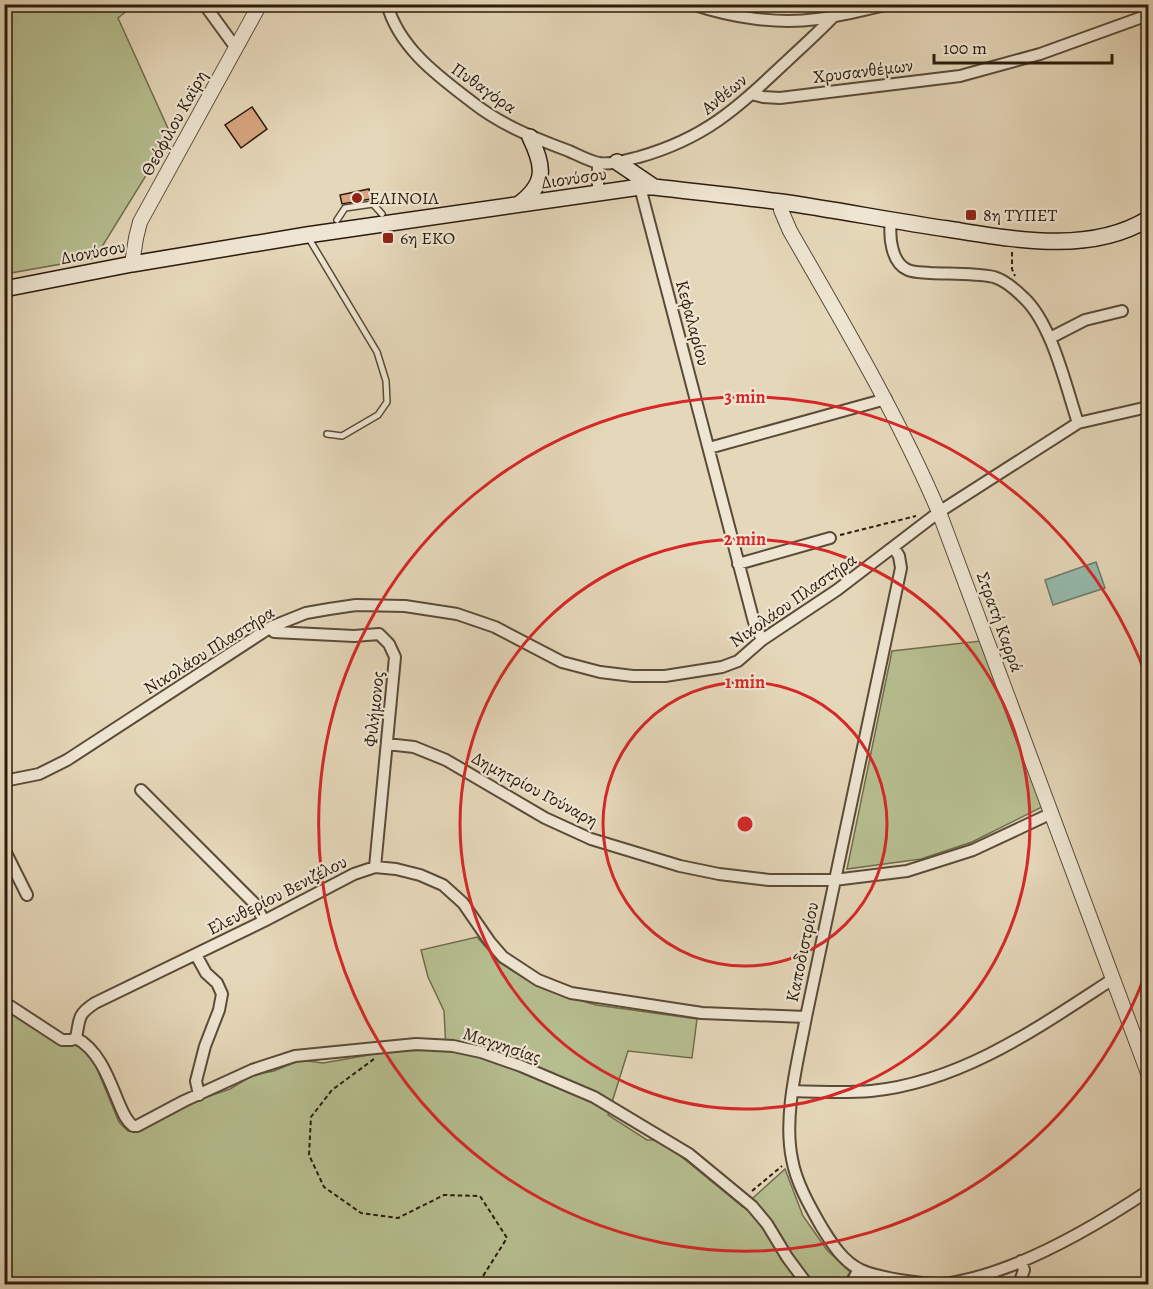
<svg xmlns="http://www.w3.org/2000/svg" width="1153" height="1289" viewBox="0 0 1153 1289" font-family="Alegreya,serif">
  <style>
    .green { fill: #b6be8f; stroke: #706d4e; stroke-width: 1.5 }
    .water { fill: #96baad; stroke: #6b7b6d; stroke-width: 1.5 }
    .building { fill: #d7a57f; stroke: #2b1c0d; stroke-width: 1.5 }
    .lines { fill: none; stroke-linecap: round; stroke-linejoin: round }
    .service-casing { stroke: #5a4b38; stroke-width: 8 }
    .minor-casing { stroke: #5a4b38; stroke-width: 14 }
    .tertiary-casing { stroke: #5a4b38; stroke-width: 16 }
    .secondary-casing { stroke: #2b1c0d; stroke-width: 18 }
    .path { stroke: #2b1c0d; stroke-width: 2; stroke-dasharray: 4.5 3; stroke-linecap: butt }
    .service { stroke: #eee5d2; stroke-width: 5 }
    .minor { stroke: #eee5d2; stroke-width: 10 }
    .tertiary { stroke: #eee5d2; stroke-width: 14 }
    .secondary { stroke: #eee5d2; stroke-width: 15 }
    .ring { fill: none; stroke: #d62828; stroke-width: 3 }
    .poi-dot { fill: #8f2418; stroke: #eee5d2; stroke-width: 2 }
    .labels { text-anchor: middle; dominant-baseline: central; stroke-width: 4.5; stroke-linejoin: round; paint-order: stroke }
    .street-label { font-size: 18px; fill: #2b1c0d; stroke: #eee5d2 }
    .poi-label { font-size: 18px; fill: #2b1c0d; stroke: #eee5d2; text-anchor: start }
    .centre { fill: #d62828; stroke: #eee5d2; stroke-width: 3 }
    .ring-label { font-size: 18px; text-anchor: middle; font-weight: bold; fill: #d62828; stroke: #eee5d2; stroke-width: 4.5; stroke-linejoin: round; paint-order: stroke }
  </style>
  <rect width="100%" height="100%" fill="#e5d7b9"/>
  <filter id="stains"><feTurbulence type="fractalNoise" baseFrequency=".00333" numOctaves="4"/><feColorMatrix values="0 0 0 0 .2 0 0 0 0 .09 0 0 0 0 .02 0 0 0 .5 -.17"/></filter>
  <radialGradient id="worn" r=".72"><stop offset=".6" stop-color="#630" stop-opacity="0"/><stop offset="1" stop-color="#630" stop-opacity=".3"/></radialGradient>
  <!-- green -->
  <path class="green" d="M5,4L134,5L118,18L171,135L95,258L5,274Z
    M981,641L1044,806L972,842L921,859L847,869L892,651Z
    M477,937L500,963L525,978L561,995L596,1005L697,1019L692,1058L628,1051L608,1115L647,1140H661L743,1207L785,1169L803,1216L827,1250L850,1272L843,1284H5L4,1130L9,1128L4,1113L5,1010L87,1051L95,1064L119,1122L128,1131H138L192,1102L230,1089L253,1075L274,1071L300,1060L323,1063L392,1051L446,1050L444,1011L428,977L421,950Z"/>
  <!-- water -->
  <path class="water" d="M1096,562L1105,588L1053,605L1045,580Z"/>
  <!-- building -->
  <path class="building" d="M252,107L267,129L241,148L225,125Z
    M369,189L371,199L342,204L340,195Z"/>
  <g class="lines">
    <defs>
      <path id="service" d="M337,220L345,208L373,204L382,214
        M308,237L377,352L386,381L387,402L378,415L342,436L327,434"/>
      <path id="minor" d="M204,4L236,48
        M387,4C399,48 438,76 472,102C501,125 534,138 569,151C578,155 589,161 599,163C612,165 627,160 639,157C706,138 737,108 786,62C806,43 827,25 845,4
        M692,4C731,17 777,25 817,19C842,16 866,9 891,4
        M751,94L763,97L780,98L960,76L1040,54L1148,15
        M640,187L754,622L762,640
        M598,194V163
        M891,221C889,236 891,263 908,270C915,273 923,272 930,273C951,274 974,273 994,277C1004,280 1017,291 1024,298C1052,324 1066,387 1078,423
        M1050,338L1085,320L1122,311
        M709,448L886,399
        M894,548L899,556L901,568L806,1017C798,1061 783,1115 792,1159C796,1182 809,1205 821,1226C831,1242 842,1261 861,1270C879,1278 916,1283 937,1284
        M738,564L830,538
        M271,627L274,632L354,636L379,634L389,644L395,657L375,867
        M387,744L414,747L446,760L545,818L591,839L680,866L719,874L769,880H834L907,871L973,850L1052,813
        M4,781L39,774L67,760L271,627L306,613L329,609L356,605L405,606L457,614L495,627L562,662L600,672L633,676H665L722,667L738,661L762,640L837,590L939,512L1078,423L1148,407
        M141,790L255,904L264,921
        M4,849L27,895
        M196,955L206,973L217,983L222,994L219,1010L205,1046L196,1081L199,1095
        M4,1005L10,1006L62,1040H71L76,1038
        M76,1038C99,1050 109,1079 118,1101C122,1110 125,1120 133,1126H137L184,1101L252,1070L295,1056L416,1044L453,1046L481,1052L521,1066L594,1097L689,1154L752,1206L767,1224L787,1257L807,1284
        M76,1038C80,1018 77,1015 95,1003L264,921L354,874L375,867L396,869L420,875L443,885L463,903L490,942L503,957L538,980L571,993L702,1013L806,1017
        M793,1091C819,1092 845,1093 871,1091C962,1082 1039,1027 1113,979
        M851,1284L859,1269L877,1284
        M942,1284C1011,1276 1091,1229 1148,1191
        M1019,1284L1024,1270L1021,1261"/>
      <path id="tertiary" d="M781,202V210L790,231C843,323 897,414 939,512L1148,1073
        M132,264L136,238L140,222L260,4"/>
      <path id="secondary" d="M617,162L654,187
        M519,204C547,183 544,166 530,137
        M4,289L132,264L307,235L640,187H654C696,192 739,196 781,202C837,210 892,221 948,229C1012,239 1089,255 1148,219"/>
    </defs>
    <!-- service casing -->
    <use href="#service" class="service-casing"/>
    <!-- minor casing -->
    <use href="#minor" class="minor-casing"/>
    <!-- tertiary casing -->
    <use href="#tertiary" class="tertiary-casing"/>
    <!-- secondary casing -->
    <use href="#secondary" class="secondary-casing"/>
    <!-- path -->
    <path class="path" d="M1141,245L1148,240
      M1012,252V269L1015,276
      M840,535L916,516
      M374,1059L332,1090L311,1117L309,1155L324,1187L361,1213L398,1218L444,1195L480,1196L507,1238L478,1284
      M752,1191L782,1166"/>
    <!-- service -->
    <use href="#service" class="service"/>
    <!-- minor -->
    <use href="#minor" class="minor"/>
    <!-- tertiary -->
    <use href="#tertiary" class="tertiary"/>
    <!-- secondary -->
    <use href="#secondary" class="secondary"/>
  </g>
  <!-- distance rings -->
  <g class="ring">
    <circle cx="745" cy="824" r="142"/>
    <circle cx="745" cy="824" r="285"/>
    <path d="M1148 967A427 427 0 1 1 1148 681"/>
  </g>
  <!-- markers -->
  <g class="poi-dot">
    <circle cx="357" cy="198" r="6"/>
    <rect x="965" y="209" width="12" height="12" rx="3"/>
    <rect x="382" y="232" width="12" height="12" rx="3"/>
  </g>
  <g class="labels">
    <!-- street labels -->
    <g class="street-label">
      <text transform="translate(863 71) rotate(-7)">Χρυσανθέμων</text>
      <text transform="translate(484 88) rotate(35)">Πυθαγόρα</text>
      <text transform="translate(724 94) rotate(-39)">Ανθέων</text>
      <text transform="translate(174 123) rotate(-61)">Θεόφιλου Καϊρη</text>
      <text transform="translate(574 178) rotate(-8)">Διονύσου</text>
      <text transform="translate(93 252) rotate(-11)">Διονύσου</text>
      <text transform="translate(693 323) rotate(75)">Κεφαλαρίου</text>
      <text transform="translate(793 600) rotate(-35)">Νικολάου Πλαστήρα</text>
      <text transform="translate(1000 622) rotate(70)">Στρατή Καρρά</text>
      <text transform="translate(209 650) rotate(-32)">Νικολάου Πλαστήρα</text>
      <text transform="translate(374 709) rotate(-84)">Φιλήμονος</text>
      <text transform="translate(535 789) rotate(28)">Δημητρίου Γούναρη</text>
      <text transform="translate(277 895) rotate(-27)">Ελευθερίου Βενιζέλου</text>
      <text transform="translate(802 952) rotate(-78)">Καποδιστρίου</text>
      <text transform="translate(502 1045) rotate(18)">Μαγνησίας</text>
    </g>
    <!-- poi labels -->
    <g class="poi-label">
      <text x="369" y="198">ΕΛΙΝΟΙΛ</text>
      <text x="983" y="215">8η ΤΥΠΕΤ</text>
      <text x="400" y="238">6η ΕΚΟ</text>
    </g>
  </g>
  <circle cx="745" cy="824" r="9" class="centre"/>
  <g class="ring-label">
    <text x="745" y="403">3 min</text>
    <text x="745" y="545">2 min</text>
    <text x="745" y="688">1 min</text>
  </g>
  <!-- margin -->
  <rect width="1153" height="1289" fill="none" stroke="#e5d7b9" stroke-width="24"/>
  <rect x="6" y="6" width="1141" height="1277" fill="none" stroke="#2b1c0d" stroke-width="3"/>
  <rect x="12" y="12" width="1129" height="1265" fill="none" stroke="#2b1c0d" stroke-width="1.5"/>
  <!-- scale -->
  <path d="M934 54v9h178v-9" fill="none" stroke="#2b1c0d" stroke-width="3"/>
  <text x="943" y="54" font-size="18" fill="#2b1c0d" stroke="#eee5d2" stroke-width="4.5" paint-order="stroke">100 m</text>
  <rect width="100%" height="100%" filter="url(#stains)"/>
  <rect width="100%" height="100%" fill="url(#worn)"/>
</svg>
